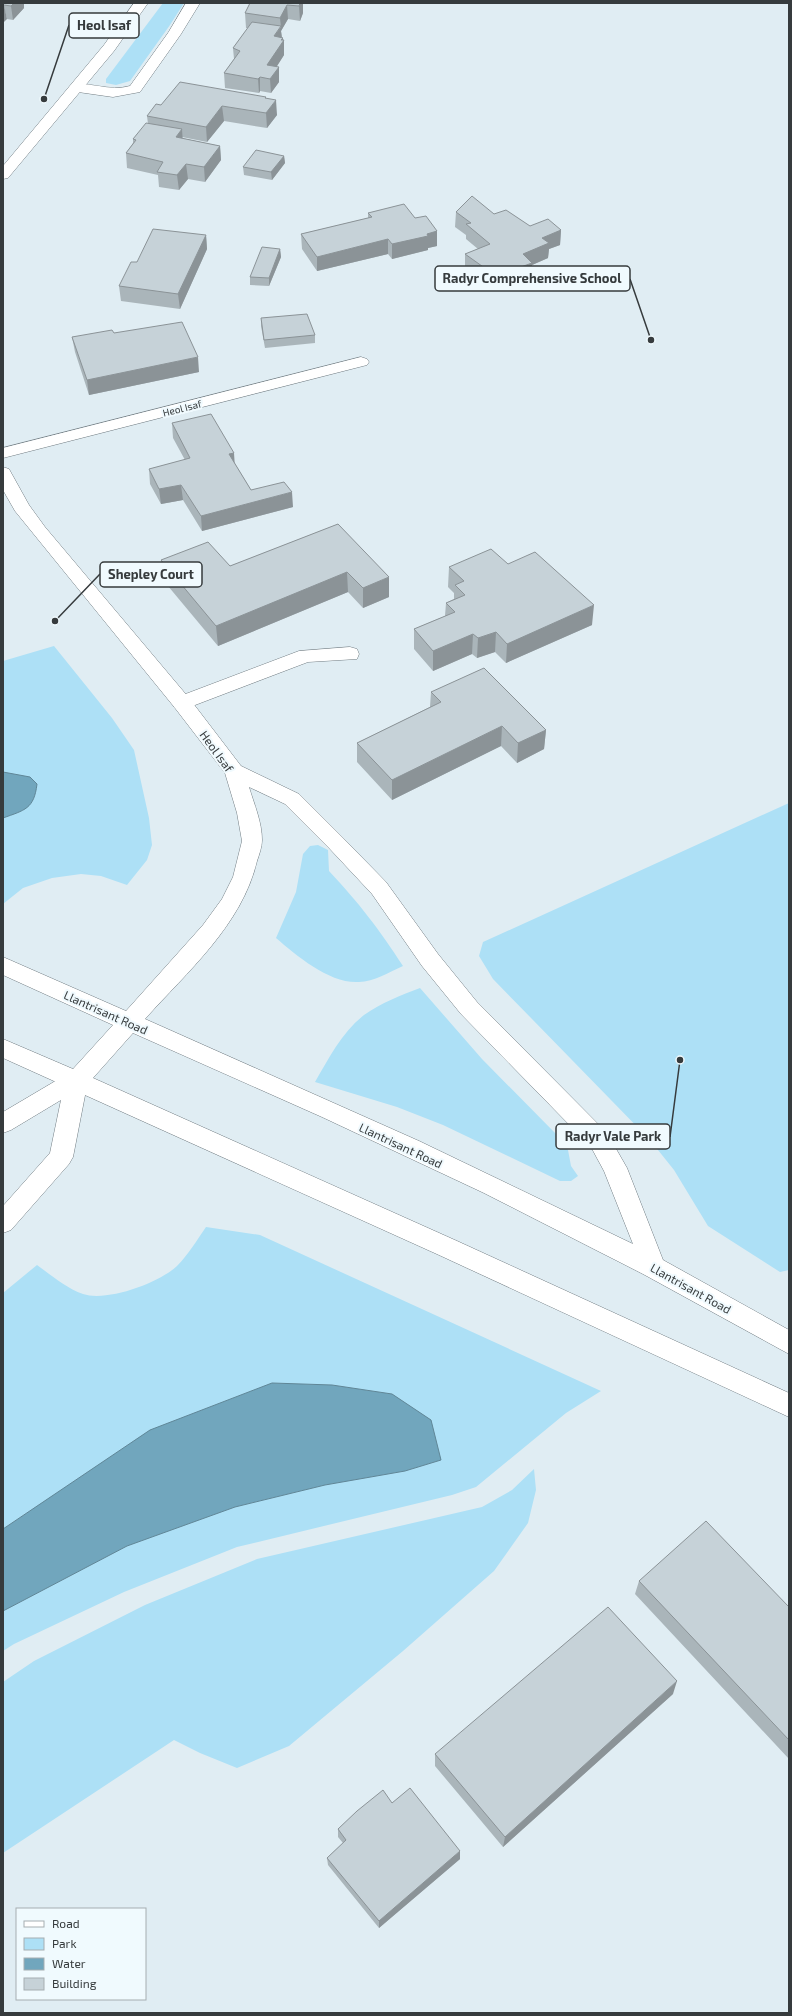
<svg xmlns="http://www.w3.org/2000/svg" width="792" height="2016" viewBox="0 0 792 2016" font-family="'Exo 2',sans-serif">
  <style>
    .green { fill: #ade0f6 }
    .water { fill: #71a6bd; stroke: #5f8697 }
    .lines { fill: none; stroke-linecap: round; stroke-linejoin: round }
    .minor-casing { stroke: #727d83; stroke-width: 1 }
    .major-casing { stroke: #727d83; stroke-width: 1 }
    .minor { fill: #fff; fill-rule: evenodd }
    .major { fill: #fff; fill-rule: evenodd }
    .wall { fill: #aab5ba }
    .shaded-wall { fill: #8b9397 }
    .building { fill: #c6d2d8; stroke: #8b9397 }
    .labels { text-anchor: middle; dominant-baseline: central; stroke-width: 4; stroke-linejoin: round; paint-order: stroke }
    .far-street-label { font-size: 10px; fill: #363b3d; stroke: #f0fafe }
    .street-label { font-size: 12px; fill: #363b3d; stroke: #f0fafe }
    .leader { fill: none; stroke: #363b3d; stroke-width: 1.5 }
    .callout-dot { fill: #363b3d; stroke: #f0fafe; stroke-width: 1.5 }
    .callout { fill: #f0fafe; stroke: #363b3d; stroke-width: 1.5 }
    .callout-label { font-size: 13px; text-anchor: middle; font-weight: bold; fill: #363b3d }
  </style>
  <rect width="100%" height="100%" fill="#e0edf3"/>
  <!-- green -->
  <path class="green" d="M163,3H184L170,25L130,81L116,85L106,83V79Z
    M54,646L112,718L134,750L149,818L152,845L147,860L127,885L101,876L81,874L52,878L23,888L3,904V661Z
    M789,803V1270L780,1272L708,1226L674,1170L650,1140L493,979L479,956L483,942Z
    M318,845L328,850L329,871C359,903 379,929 403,966C389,972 374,982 359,982C330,984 297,956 276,938L296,892L303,854L310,846Z
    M420,988L482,1059L556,1134L568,1150L571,1166L578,1176L571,1181H560L443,1125L397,1107L315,1082C329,1058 342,1032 364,1015C381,1003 401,995 420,988Z
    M206,1227L260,1235L601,1391L566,1413L476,1487L452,1495L237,1547L124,1592L14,1644L3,1651V1611L127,1546L235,1507L325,1485L405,1471L441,1460L392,1394L332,1385L272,1383L25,1514L3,1529V1293L37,1265C51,1275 66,1288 83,1294C107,1302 159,1283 177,1266C188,1255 197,1240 206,1227Z
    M534,1469L536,1490L528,1523L494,1571L403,1651L289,1746L237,1768L200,1753L174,1740L3,1853V1682L34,1661L145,1605L257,1559L482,1507L512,1490Z"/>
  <!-- water -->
  <path class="water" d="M3,772L30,777L37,784C34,809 25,810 3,818Z
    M272,1383L332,1385L392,1394L431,1420L441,1460L405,1471L325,1485L235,1507L127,1546L3,1611V1529L150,1430Z"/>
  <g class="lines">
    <defs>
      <path id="minor" d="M186,3H200L181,34L140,92L113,97L71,91L69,88L71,85C89,81 109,92 130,86L168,33Z
        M361,357L367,359L369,362L367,365L3,458V448Z
        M350,647L357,649L359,654L357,659L308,662L182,710L175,708L172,703L175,698L299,651Z
        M77,1071L85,1073L88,1080L73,1157L69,1164L11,1230L3,1233V1206L50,1153L61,1100L11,1130L3,1133V1112L69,1073Z"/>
      <path id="major" d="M134,3H148L114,51L8,178L3,179V166L104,45Z
        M3,467L9,469L29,505L45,527L189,698L241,766L299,794L343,838L386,882L438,954L477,1002L607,1133L627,1168L663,1260L789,1330V1354L643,1274L484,1193L322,1117L133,1033L93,1078L457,1241L789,1393V1417L439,1255L3,1058V1039L73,1069L113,1025L3,975V957L126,1011L203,925L222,899L233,877L242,841L237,813L225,773L175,708L15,511L3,490ZM249,787L285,804L329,848L372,894L422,966L461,1014L591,1147L604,1171L633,1244L419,1141L145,1019C187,972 242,925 257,861C259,855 262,847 262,840C262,822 254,804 249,787Z"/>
    </defs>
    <!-- minor casing -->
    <use href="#minor" class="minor-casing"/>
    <!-- major casing -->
    <use href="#major" class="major-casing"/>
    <!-- minor -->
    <use href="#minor" class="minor"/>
    <!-- major -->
    <use href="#major" class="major"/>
  </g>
  <!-- wall -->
  <path class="wall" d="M3,3L24,8L13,20L7,19Z
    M250,3H303V13L300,21L288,19L281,31L282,37L283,38L284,55L276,67H279V82L271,93L260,91L259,93L225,88L224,73L234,59L233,48L248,28H246L245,13Z
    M266,97V99L277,115L267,128L224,121L207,142L182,137V138L220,146L221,160L205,182L188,179L179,190L159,187L158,175L127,168L126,153L133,143V139L148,124L147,116L161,105Z
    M284,156L285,163L272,180L244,175L243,167Z
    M456,212L494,214L530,226L561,230L560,245L549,249L548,258L532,265L531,278L496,291L465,269V254L478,249L466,239V235L455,227Z
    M368,213L415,218L437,231V246L428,248V250L392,259L388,254L317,271L302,249L301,234L368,218Z
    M206,235L207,249L180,309L121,301L119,286L137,262Z
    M280,249L281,257L269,286L250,285V277Z
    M261,318L315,335V343L265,348L261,326Z
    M114,333L199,372L89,395L75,352L72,337Z
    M172,423L234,453V462L251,490L293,507L202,531L183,500L161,504L150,484L149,469L185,460L173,438Z
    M338,524L389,597L363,608L348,592L218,646L163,580L161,560L230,566Z
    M508,564L592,625L506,663L495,652L477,658L472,654L433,671L414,649V629L445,616L446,603L454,599V593L448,587L449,567Z
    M431,692L546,730L544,749L517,763L501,746L392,800L357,762V743L430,707Z
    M639,1581L789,1607V1759L635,1594Z
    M673,1694L503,1847L435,1766V1754Z
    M392,1803L460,1859L379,1928L328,1865L327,1858L343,1843L338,1837V1829Z"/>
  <!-- shaded-wall -->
  <path class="shaded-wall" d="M14,3H24V8L13,20L11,6Z
    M300,3H303V13L300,21L299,6Z
    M4,5L7,19L3,23V6Z
    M287,5L288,19L281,31L282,39L283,38V41L284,40V55L269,79L267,65L274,36L281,27L280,18Z
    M279,67V82L271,93L270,79Z
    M260,77V91L259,93L258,79Z
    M276,100L277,115L267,128L266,113Z
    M222,106L224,121L207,142L206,127Z
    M182,129L183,144L176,137Z
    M220,146L221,160L205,182L204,167Z
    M284,156L285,163L272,180L271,172Z
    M186,164L188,179L179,190L177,175Z
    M561,230L560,245L549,249L548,258L532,265L531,278L496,291V276L542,238Z
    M437,231V246L428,248V250L392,259V244Z
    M206,235L207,249L180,309L178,294Z
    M388,239V254L317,271V257Z
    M280,249L281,257L269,286V278Z
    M198,357L199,372L89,395L87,380Z
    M234,453L235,468L229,454Z
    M181,485L183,500L161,504L159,489Z
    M292,492L293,507L202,531L201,516Z
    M347,572L348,592L218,646L216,626Z
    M389,577V597L363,608V588Z
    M594,605L592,625L506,663L507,644Z
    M496,632L495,652L477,658L478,638Z
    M473,634L472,654L433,671V651Z
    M502,726L501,746L392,800V780Z
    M546,730L544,749L517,763L518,743Z
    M677,1681L673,1694L503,1847L505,1837Z
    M460,1851V1859L379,1928V1921Z"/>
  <!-- building -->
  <path class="building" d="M3,3H14L11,6L4,5L3,6Z
    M250,3H300L299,6L287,5L280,18L245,13Z
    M252,22L281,26L274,36L283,38L281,40H284L267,65L279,67L270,79L260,77L258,79L224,73L240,51L233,48Z
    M180,82L266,97L265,98L276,100L266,113L222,106L206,127L147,116L156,104L161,105Z
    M146,123L182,129L176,137L220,146L204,167L186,164L177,175L157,172L163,162L126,153L136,140L133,139Z
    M256,150L284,156L271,172L243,167Z
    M472,196L494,214L506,210L530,226L548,219L561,230L542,238L549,243L523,254L532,263L496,276L465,254L490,244L466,224L471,223L456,212Z
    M404,204L415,218L426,216L437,231L427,234L428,236L392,244L388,239L317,257L301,234L372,217L368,213Z
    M153,229L206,235L178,294L119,286L131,262H137Z
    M262,247L280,249L269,278L250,277Z
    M307,314L315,335L264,340L261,318Z
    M182,322L198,357L87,380L72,337L112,330L114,333Z
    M211,414L234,453L229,454L251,490L284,482L292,492L201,516L181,485L159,489L149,469L190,458L172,423Z
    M338,524L389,577L363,588L347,572L216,626L161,560L208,542L230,566Z
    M491,549L508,564L535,552L594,605L507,644L496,632L478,638L473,634L433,651L414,629L455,612L446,603L465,595L455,585L464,581L449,567Z
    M484,668L546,730L518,743L502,726L392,780L357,743L441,702L431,692Z
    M706,1521L789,1607V1740L639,1581Z
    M608,1607L677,1681L505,1837L435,1754Z
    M410,1788L460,1851L379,1921L327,1858L346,1840L338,1829L357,1811L383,1790L392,1803Z"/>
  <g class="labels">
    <!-- far-street labels -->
    <g class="far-street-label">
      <text transform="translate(182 408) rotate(-14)">Heol Isaf</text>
    </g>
    <!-- street labels -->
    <g class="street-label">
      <text transform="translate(217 751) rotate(54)">Heol Isaf</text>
      <text transform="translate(106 1012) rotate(24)">Llantrisant Road</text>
      <text transform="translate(401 1145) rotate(25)">Llantrisant Road</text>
      <text transform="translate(691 1288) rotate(29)">Llantrisant Road</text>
    </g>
  </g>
  <!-- callouts -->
  <path class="leader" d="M44 99L69 25M651 340L630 279M55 621L100 574M680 1060L670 1137"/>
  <g class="callout-dot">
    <circle cx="44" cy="99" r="4"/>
    <circle cx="651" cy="340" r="4"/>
    <circle cx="55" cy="621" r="4"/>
    <circle cx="680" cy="1060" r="4"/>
  </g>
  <g class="callout">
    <rect x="69" y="13" width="70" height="25" rx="4"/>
    <rect x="435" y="266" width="195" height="25" rx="4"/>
    <rect x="100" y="562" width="102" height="25" rx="4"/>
    <rect x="556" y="1124" width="114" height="25" rx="4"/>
  </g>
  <g class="callout-label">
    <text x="104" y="30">Heol Isaf</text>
    <text x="532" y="283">Radyr Comprehensive School</text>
    <text x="151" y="579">Shepley Court</text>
    <text x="613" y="1141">Radyr Vale Park</text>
  </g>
  <!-- border -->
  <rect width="792" height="2016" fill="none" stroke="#363b3d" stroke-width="8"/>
  <!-- legend -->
  <rect x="16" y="1908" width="130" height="92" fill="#f0fafe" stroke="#a6aeb1"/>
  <rect x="24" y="1921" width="20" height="6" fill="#ffffff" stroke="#a6aeb1"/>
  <text x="52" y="1928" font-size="12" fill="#363b3d">Road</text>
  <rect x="24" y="1938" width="20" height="12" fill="#ade0f6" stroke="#a6aeb1"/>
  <text x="52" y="1948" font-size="12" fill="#363b3d">Park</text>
  <rect x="24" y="1958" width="20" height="12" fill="#71a6bd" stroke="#a6aeb1"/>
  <text x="52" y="1968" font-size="12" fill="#363b3d">Water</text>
  <rect x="24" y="1978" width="20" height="12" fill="#c6d2d8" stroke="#a6aeb1"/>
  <text x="52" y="1988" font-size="12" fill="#363b3d">Building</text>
</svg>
